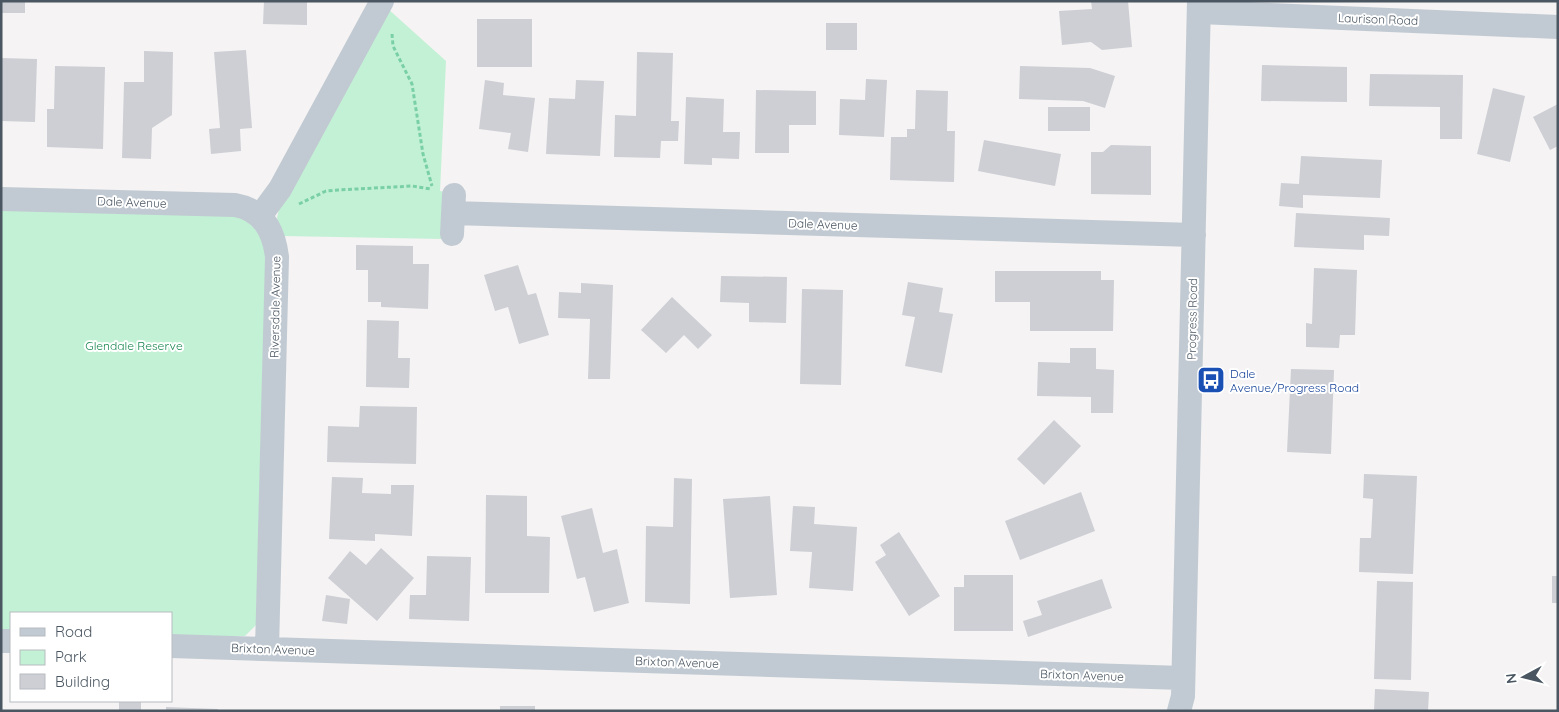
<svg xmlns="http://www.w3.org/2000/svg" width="1559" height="712" viewBox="0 0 1559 712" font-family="Quicksand,sans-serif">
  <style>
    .green { fill: #c3f1d5 }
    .building { fill: #cdcfd5 }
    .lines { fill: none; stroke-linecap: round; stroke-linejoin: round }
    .path { stroke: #7ad0a6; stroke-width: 3; stroke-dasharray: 4 2.5; stroke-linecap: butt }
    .minor { stroke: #c1cad2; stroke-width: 24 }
    .labels { text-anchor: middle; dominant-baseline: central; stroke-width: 4; stroke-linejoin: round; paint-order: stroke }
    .street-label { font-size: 12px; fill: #4a5661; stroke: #fff }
    .park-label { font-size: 12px; fill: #17864f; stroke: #fff }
    .transit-label { font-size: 12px; fill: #164399; stroke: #fff; text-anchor: start }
  </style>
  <rect width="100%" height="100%" fill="#f5f3f3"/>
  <!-- green -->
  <path class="green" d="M387,8L446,61L440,191L446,192L443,239L283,236L277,218L280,205Z
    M1,208L230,214L253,222L268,253L256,625L245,636L171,637V613H11V633H1Z"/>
  <!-- building -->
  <path class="building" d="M1,1H25V13H1Z
    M264,1H307V25L263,24Z
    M1091,1H1128L1132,47L1102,50L1091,42L1062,45L1059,11L1092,9Z
    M477,19H532V67H477Z
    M826,23H857V50H826Z
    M246,50L252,128L240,129L241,151L211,154L209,129L220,128L214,52Z
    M144,51L173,52L172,115L152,128L151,159L122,158L124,82H144Z
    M637,52L673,53L671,121H679L678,141H661L660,158L614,157L615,115L636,116Z
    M1,58L37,59L35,122L1,121Z
    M1262,65L1347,67V102L1261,101Z
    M55,66L105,67L103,149L47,147V109H54Z
    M1020,66L1090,68L1115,76L1105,108L1083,101L1019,99Z
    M1370,74L1463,75L1462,139H1440V107L1369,106Z
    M866,79L887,80L884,137L839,135L840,99L865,100Z
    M485,80L504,83L503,95L535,98L528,152L508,149L511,133L479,129Z
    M576,80L604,81L600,156L546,154L549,98L575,99Z
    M1493,88L1525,96L1510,162L1477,154Z
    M756,90L816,91V125H789V153H755Z
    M916,90L948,91L947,131H955L954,182L890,180L891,137H907V129H915Z
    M686,97L724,99L723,132H740L739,159L712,158V165L684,164Z
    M1558,104V146L1550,150L1533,117Z
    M1048,107H1090V131H1048Z
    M984,140L1061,154L1055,186L978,171Z
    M1111,145L1151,146V195L1091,194V152H1103Z
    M1301,156L1382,160L1380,198L1303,195V208L1279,206L1281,183L1299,184Z
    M1296,213L1390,218L1389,236L1364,235V250L1294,247Z
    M356,245L413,246V264H429L428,309L381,307V302H368V270H356Z
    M518,265L528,295L536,293L549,335L519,344L508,307L495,311L484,275Z
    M1314,268L1357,270L1355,335H1340L1339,348L1306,347V323L1312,324Z
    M995,271H1101V280H1114L1113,331H1030V302H995Z
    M721,276L787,277L786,323L749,322V303L720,302Z
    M908,282L943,288L939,312L953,314L942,373L905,366L915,317L902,315Z
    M581,283L613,285L610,379H588L590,319L558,318L559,292L581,293Z
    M802,289L843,290L841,385L800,384Z
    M672,297L712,335L698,349L684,335L666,353L641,330Z
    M367,320L399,321L398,358H410L409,388L366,387Z
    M1070,348H1096V369L1114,370L1113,413H1091V397L1037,396L1038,362L1070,363Z
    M1291,369L1334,370L1331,454L1287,452Z
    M360,406L417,407L416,464L327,462L328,426L359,427Z
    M1054,420L1081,446L1044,485L1017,459Z
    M1364,474L1417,476L1413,574L1359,572L1360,538H1371L1373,499L1363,498Z
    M332,477L363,478L362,493L391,494V485H414L412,536L375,534V541L329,539Z
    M674,478L692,479L690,604L645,602L646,526L673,527Z
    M1081,492L1095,531L1020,560L1005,521Z
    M486,495L527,496V536L550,537L549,593H485Z
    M770,496L777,595L730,598L723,499Z
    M793,506L815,507L814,524L857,527L853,591L809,588L812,552L790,551Z
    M592,508L603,553L617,549L629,603L594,612L585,577L577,579L561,516Z
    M899,532L940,596L909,616L875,562L886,555L880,545Z
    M381,548L414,578L377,621L328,578L350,551L366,565Z
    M427,556L471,557L469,621L409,619L410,595H426Z
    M964,575H1013V631H954V587H964Z
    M1552,576H1558V603H1552Z
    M1102,579L1112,608L1028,637L1023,621L1042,615L1037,601Z
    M1377,581L1413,582L1411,680L1374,679Z
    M326,595L350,599L347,624L322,621Z
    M1375,689L1429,692L1428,711H1374Z
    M119,701H141V711H119Z
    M500,706H535V711H500Z
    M166,707L218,709V711H166Z"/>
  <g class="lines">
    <!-- path -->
    <path class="path" d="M392,34L393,46L412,84L423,154L432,186
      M299,204L326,191L338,190L412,186L431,189"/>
    <!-- minor -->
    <path class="minor" d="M1199,12L1558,27
      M1,199L235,205C263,210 274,231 277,257L267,649
      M453,213L1194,235
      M260,216L280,189L382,1
      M452,234L454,195
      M1,641H11
      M171,646L1183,678
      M1179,711L1183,696L1199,1"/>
  </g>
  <!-- icons -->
  <defs>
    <symbol id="bus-square" viewBox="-11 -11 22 22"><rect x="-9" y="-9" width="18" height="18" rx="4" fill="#1a4fb4" stroke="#fff"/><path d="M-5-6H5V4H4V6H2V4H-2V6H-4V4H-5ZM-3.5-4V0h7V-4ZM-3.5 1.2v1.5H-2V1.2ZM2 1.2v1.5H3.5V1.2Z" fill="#fff"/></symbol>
  </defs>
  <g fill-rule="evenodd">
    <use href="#bus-square" x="1195" y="364" width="32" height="32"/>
  </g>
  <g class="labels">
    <!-- street labels -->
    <g class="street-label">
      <text transform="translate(1378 19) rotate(2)">Laurison Road</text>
      <text transform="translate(132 202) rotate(2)">Dale Avenue</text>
      <text transform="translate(823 224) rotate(2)">Dale Avenue</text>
      <text transform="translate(275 307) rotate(-89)">Riversdale Avenue</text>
      <text transform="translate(1192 319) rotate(-89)">Progress Road</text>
      <text transform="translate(273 649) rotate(2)">Brixton Avenue</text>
      <text transform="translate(677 662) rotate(2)">Brixton Avenue</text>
      <text transform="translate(1082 675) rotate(2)">Brixton Avenue</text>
    </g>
    <!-- park labels -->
    <g class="park-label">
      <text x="134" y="345">Glendale Reserve</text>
    </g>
    <!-- transit labels -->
    <g class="transit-label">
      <text x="1230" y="373">Dale<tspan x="1230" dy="14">Avenue/Progress Road</tspan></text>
    </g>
  </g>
  <!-- border -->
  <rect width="1559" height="712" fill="none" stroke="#4a5661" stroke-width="5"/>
  <!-- legend -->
  <rect x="10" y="612" width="162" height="90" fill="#ffffff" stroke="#b7bbc0"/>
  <rect x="20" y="628" width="25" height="8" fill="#c1cad2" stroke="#b7bbc0"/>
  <text x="55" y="637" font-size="15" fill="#4a5661">Road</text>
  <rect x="20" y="650" width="25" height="15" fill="#c3f1d5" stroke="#b7bbc0"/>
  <text x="55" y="662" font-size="15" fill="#4a5661">Park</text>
  <rect x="20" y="674" width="25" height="15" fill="#cdcfd5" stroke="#b7bbc0"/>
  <text x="55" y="687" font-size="15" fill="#4a5661">Building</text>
  <!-- north arrow -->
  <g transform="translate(1524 677) rotate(263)" stroke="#ffffff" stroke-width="4" paint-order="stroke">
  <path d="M0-4L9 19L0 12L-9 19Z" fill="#4a5661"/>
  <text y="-8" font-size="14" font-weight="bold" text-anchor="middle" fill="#4a5661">N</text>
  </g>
</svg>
